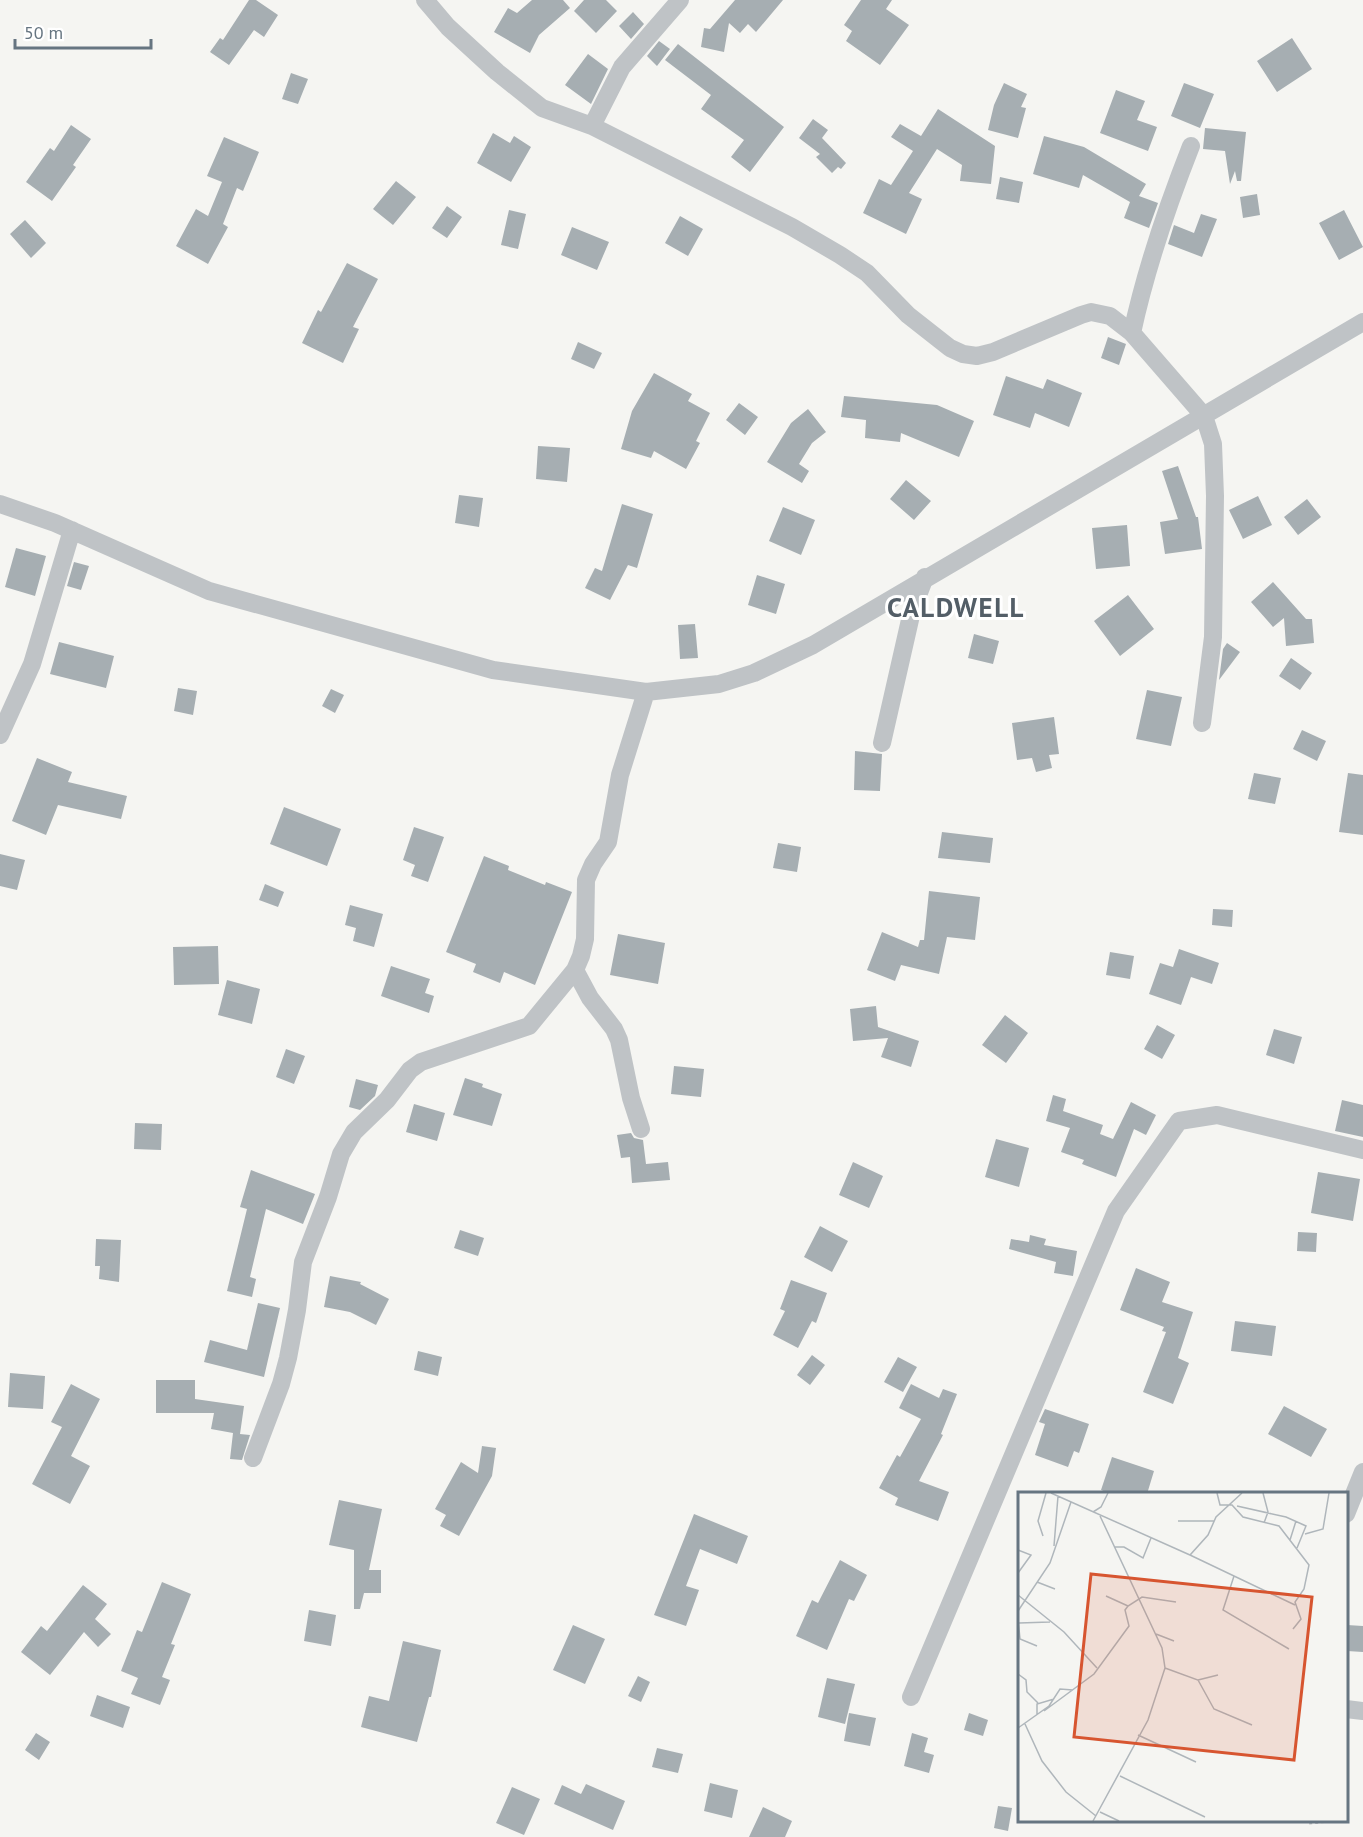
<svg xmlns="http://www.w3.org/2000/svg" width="1363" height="1837" viewBox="0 0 1363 1837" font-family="'PT Sans',sans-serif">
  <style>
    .building { fill: #a6aeb2 }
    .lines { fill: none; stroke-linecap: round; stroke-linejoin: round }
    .path { stroke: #b7babc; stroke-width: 3; stroke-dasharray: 3 3; stroke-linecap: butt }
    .minor { stroke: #bfc3c6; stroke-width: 18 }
    .labels { text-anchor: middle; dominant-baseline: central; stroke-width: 6; stroke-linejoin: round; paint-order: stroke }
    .district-label { font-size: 27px; font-weight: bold; letter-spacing: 1.5px; fill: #535e67; stroke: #fff }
    .inset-road { fill: none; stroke: #afb6bb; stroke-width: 1.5 }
    .view { fill: #d75530; fill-opacity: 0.15; stroke: #d75530; stroke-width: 3 }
    .inset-edge { fill: none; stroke: #667581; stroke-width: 3 }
  </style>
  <rect width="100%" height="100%" fill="#f5f5f2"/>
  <!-- building -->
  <path class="building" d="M249,0H256L278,15L264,37L254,30L229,65L210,52L220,38L223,40Z
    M532,0H563L570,8L539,35L530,53L494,32L508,8L517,13Z
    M584,0H606L617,11L596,33L574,11Z
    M735,0H783L756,32L748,24L740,33L729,23L724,52L701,47L704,28L710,29Z
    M861,0H892L886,9L909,25L880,65L846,41L852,31L844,25Z
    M633,12L644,24L631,39L619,26Z
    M1292,38L1312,69L1277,92L1257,61Z
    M659,41L670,49L657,66L647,56Z
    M678,44L784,127L750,172L731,157L744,140L701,109L711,95L665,60Z
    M588,54L608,69L591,104L565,85Z
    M291,73L308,79L298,104L282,99Z
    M1004,83L1027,94L1021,107L1026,108L1018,138L988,130L994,105Z
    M1184,83L1214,94L1200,128L1171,116Z
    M1116,90L1145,101L1137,120L1157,127L1148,151L1100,133Z
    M938,109L995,146L991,184L960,181L962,165L937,149L909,193L922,199L906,234L863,213L879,179L891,185L913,151L891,137L900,124L921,136Z
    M813,119L828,130L822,138L846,163L841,169L838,167L832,173L816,157L820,154L799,138Z
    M71,125L91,139L73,165L76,167L52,201L26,182L50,148L54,151Z
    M1205,128L1246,132L1241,181H1237L1235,171L1230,184L1225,151L1203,149Z
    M493,133L510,143L514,136L531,147L511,182L477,163Z
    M1044,136L1084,147L1146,184L1139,196L1158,203L1149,228L1124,218L1130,202L1083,175L1079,188L1033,174Z
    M224,137L259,152L243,191L237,188L223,224L228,227L208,264L176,246L196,209L208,216L222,182L207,176Z
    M1000,177L1023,182L1019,203L996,199Z
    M396,181L416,197L393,225L373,209Z
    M1257,194L1260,215L1243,218L1240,197Z
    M447,206L462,217L447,238L432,228Z
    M509,210L526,214L518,249L501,245Z
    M1344,210L1363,247L1339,260L1319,223Z
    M1201,214L1217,219L1202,257L1168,244L1174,225L1194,233Z
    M680,216L703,229L688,256L665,243Z
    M25,220L46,243L31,258L10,234Z
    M572,227L609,242L597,270L561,255Z
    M347,263L378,279L353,327L359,329L343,363L302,343L318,310L321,312Z
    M1108,337L1126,344L1119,365L1101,358Z
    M578,342L602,353L594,369L571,359Z
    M654,373L692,394L688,401L710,413L696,441L700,443L686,469L654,451L651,458L621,449L632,411Z
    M1006,376L1043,389L1047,379L1082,393L1069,427L1035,413L1030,428L993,415Z
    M844,396L937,405L974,421L959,457L901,433L900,442L865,438L866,420L841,417Z
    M739,403L758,417L745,435L726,420Z
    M808,409L826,432L812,443L799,464L809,471L802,483L767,462L791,423Z
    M538,446L570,448L567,482L536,479Z
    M1178,466L1196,517H1198L1202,549L1165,554L1160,522L1178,519L1162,471Z
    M906,480L931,501L914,520L890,499Z
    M459,495L483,498L479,527L455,523Z
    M1258,496L1272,525L1243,539L1229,510Z
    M1307,499L1321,517L1298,535L1284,517Z
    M622,504L653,514L637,568L628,565L610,600L585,588L595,568L602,571Z
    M783,507L815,520L801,555L769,541Z
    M1127,525L1130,566L1096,569L1092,528Z
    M16,548L46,556L35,596L5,587Z
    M74,562L89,566L81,590L67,586Z
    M757,575L785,584L776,614L748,605Z
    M1273,582L1306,619H1312L1314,643L1286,646L1284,618L1273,627L1251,602Z
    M1128,595L1154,629L1120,656L1094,621Z
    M695,624L698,658L680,659L678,625Z
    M974,634L999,641L993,664L968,658Z
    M59,642L114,656L106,688L50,674Z
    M1227,643L1240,652L1219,680L1223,649Z
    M1291,658L1312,673L1300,690L1279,676Z
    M178,688L197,691L193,715L174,711Z
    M331,689L344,695L335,713L322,706Z
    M1147,690L1182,697L1171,746L1136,739Z
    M1054,717L1059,754L1049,755L1052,768L1036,772L1032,758L1017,760L1012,723Z
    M1302,730L1326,741L1317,761L1293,749Z
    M855,751L882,754L880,791L854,790Z
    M37,758L72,772L68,782L127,796L121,819L58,805L46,835L12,821Z
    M1254,773L1281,778L1275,804L1248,799Z
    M1348,773L1363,775V835L1339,832Z
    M284,807L341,829L327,866L270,844Z
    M414,827L444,837L428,882L411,876L415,865L403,860Z
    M942,832L993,838L990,863L938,858Z
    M778,843L801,847L797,872L773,868Z
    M0,854L25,860L17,890L0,886Z
    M484,856L509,866L508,870L545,885L546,882L572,892L535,985L504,972L500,983L473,972L476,964L446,952Z
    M265,884L284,892L278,907L259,900Z
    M929,891L980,897L975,940L947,937L939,974L901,965L895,981L867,970L882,932L918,947L920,940H924Z
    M350,905L383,914L374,947L353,941L356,928L345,925Z
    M1213,909L1233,910L1232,927L1212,925Z
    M618,934L665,943L658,984L610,975Z
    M218,946L219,984L174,985L173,947Z
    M1179,949L1219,963L1212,984L1191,977L1181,1005L1149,994L1160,963L1173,967Z
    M1110,952L1134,956L1130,979L1106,975Z
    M391,966L430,979L425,993L434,996L429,1013L381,996Z
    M227,980L260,989L252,1024L218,1015Z
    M876,1006L878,1027L919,1041L911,1067L881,1057L888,1038L853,1041L850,1009Z
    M1005,1015L1028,1033L1006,1063L982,1045Z
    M1157,1025L1175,1035L1162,1059L1144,1049Z
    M1274,1029L1302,1037L1294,1064L1266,1055Z
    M286,1049L305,1056L294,1084L276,1077Z
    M674,1066L704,1069L701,1097L671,1094Z
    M465,1078L483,1084L482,1087L502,1094L492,1126L453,1115Z
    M356,1079L378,1085L375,1096L360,1110L349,1107Z
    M1053,1095L1066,1099L1063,1111L1103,1125L1100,1134L1113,1139L1131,1102L1156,1115L1146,1135L1134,1129L1116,1177L1082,1164L1084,1160L1061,1152L1070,1128L1046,1121Z
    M1342,1100L1363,1105V1137L1335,1131Z
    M414,1104L445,1113L437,1141L406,1132Z
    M135,1123L162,1124L161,1150L134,1149Z
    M631,1133L634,1138L643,1140L646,1164L668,1162L670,1180L632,1183L630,1157L621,1158L617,1135Z
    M996,1139L1029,1148L1019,1187L985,1177Z
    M853,1162L883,1176L869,1208L839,1195Z
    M251,1170L315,1194L303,1224L266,1209L250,1277L256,1279L252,1297L227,1291L247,1209L240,1207Z
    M1318,1172L1360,1179L1353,1221L1311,1213Z
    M820,1226L848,1241L832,1272L804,1257Z
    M460,1230L484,1238L478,1256L454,1248Z
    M1298,1232L1317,1233L1316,1252L1297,1251Z
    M1030,1235L1046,1239L1044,1245L1077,1251L1073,1276L1054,1273L1056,1262L1009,1249L1011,1239L1029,1242Z
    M96,1239L121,1240L119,1282L99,1279L100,1266H95Z
    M1136,1268L1170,1282L1162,1302L1193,1312L1178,1358L1189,1363L1173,1404L1143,1392L1166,1332L1162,1331L1164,1327L1120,1310Z
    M330,1276L361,1282L360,1284L389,1299L376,1325L350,1312L324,1307Z
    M791,1280L827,1293L816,1323L812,1321L798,1348L773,1335L785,1311L780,1309Z
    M258,1303L280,1308L264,1377L204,1362L210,1340L247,1350Z
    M1235,1321L1276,1326L1272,1356L1231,1351Z
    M418,1351L442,1357L438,1376L414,1370Z
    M812,1355L825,1365L810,1385L797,1375Z
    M898,1357L917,1367L903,1392L884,1382Z
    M10,1373L45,1376L43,1409L8,1407Z
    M156,1380H195V1399L244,1406L240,1434L250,1435L242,1460L230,1459L233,1433L211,1429L214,1413H156Z
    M71,1384L100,1399L71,1456L90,1466L70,1504L32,1484L62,1427L51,1422Z
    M911,1384L939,1398L943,1389L957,1394L941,1434L943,1435L919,1481L949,1492L938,1521L895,1505L898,1498L879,1488L897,1455L900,1457L921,1419L899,1408Z
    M1284,1406L1327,1429L1311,1457L1268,1434Z
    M1045,1409L1089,1424L1079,1453L1074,1451L1068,1467L1035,1455L1045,1424L1039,1422Z
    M482,1446L496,1448L492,1476L459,1536L440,1526L446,1515L435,1509L461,1462L478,1473Z
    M1112,1457L1154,1471L1147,1494H1111L1101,1490Z
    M339,1500L382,1509L369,1570H381V1593H364L360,1609H354V1550L329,1545Z
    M694,1514L748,1536L737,1564L700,1549L686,1586L699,1590L686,1626L654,1615Z
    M840,1560L867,1575L854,1601L849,1599L827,1650L796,1636L812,1600L818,1603Z
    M162,1582L191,1594L171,1644L175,1645L162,1677L170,1680L160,1705L131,1694L138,1678L121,1671L137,1630L142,1632Z
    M83,1585L107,1604L95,1619L111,1634L98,1647L84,1632L50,1675L21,1652L41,1626L47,1631Z
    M309,1610L336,1615L331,1646L304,1641Z
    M573,1625L605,1639L585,1684L553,1670Z
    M1347,1625L1363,1626V1652L1347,1651Z
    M403,1641L441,1650L431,1697H429L417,1742L361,1727L369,1696L389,1701Z
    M638,1676L650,1682L641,1702L628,1696Z
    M827,1678L855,1684L845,1724L818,1717Z
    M97,1695L130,1707L123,1728L90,1716Z
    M849,1713L876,1718L870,1746L844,1741Z
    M969,1713L988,1720L983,1736L964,1730Z
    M36,1733L50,1742L39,1760L25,1750Z
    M912,1733L928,1738L924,1752L934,1755L929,1773L904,1766Z
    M657,1748L683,1754L678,1773L652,1767Z
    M710,1783L738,1790L732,1818L704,1811Z
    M586,1784L625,1801L613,1830L554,1804L562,1785L581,1794Z
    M512,1787L540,1799L524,1835L496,1823Z
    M998,1806L1012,1808L1008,1831L994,1828Z
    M763,1807L792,1821L785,1837H749Z"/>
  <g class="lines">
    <!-- path -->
    <path class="path" d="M1304,1820L1309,1823L1341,1820
      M1346,1820H1348"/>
    <!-- minor -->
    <path class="minor" d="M425,0L448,27L497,72L542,108L592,126L792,227L840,255L867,273L908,315L950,348L963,354L977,356L993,352L1081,315L1091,312L1110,316L1132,333L1204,416L1213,444L1215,496L1213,637L1202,723
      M592,126L622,67L680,0
      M1132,333C1146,268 1167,207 1191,146
      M0,504L55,523L209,591L493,670L646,692L719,684L754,673L813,645L1363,322
      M0,735L32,664L72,530
      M882,743L912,611L925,577
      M575,970L590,998L614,1029L619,1040L631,1098L641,1129
      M253,1458L281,1384L288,1358L297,1310L303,1262L328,1197L341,1154L354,1132L387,1100L410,1070L421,1062L529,1026L575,970L581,956L585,939L586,880L593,864L608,842L620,775L646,692
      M1346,1514L1363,1472
      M911,1697L1116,1211L1179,1121L1217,1115L1363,1150
      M1346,1709L1363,1711"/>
  </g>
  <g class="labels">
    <!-- district labels -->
    <g class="district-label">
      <text x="956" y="607">CALDWELL</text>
    </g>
  </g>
  <!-- overview -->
  <g transform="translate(1018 1492)">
    <rect width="330" height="330" fill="#f5f5f2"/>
    <path class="inset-road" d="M33,1L172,63L190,43L198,25L224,1M199,1L202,13H214L225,25L261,34L291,73L286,97L277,110L283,127L275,137M245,1L250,20L246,31M219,14L268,25L288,34L279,56M75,20L83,15L90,1M160,29H196M287,42L305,37L311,1M25,44L20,29L28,1M272,48L278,29M36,54L40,4M96,55H106L125,66L133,46M0,58L13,63L0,81M172,63L277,113M216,84L205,118L271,157M19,90L37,97M0,103L46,140L79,176M88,104L110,114M0,119L32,71L53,10M0,127L2,147L19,154M1,131L32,130M138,142L156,149M147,176L180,188L196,217L234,233M0,182L8,188L9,200L20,211M180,188L200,183M26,219L76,182L111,134L107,118L110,114L124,105L158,110M19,223V212L36,207M7,232L24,269L48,300L78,324M0,236L31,214L42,197L55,198M120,243L178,270M102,284L187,325M82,320L101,329M75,329L130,228L147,176L144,156L82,24"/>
    <path class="view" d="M73,82L294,105L276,268L56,245Z"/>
    <rect width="330" height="330" class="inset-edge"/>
  </g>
  <!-- scale -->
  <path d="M15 39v9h136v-9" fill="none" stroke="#667581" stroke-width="3"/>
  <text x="24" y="39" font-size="18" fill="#667581" stroke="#ffffff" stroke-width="4.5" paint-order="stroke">50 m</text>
</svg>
